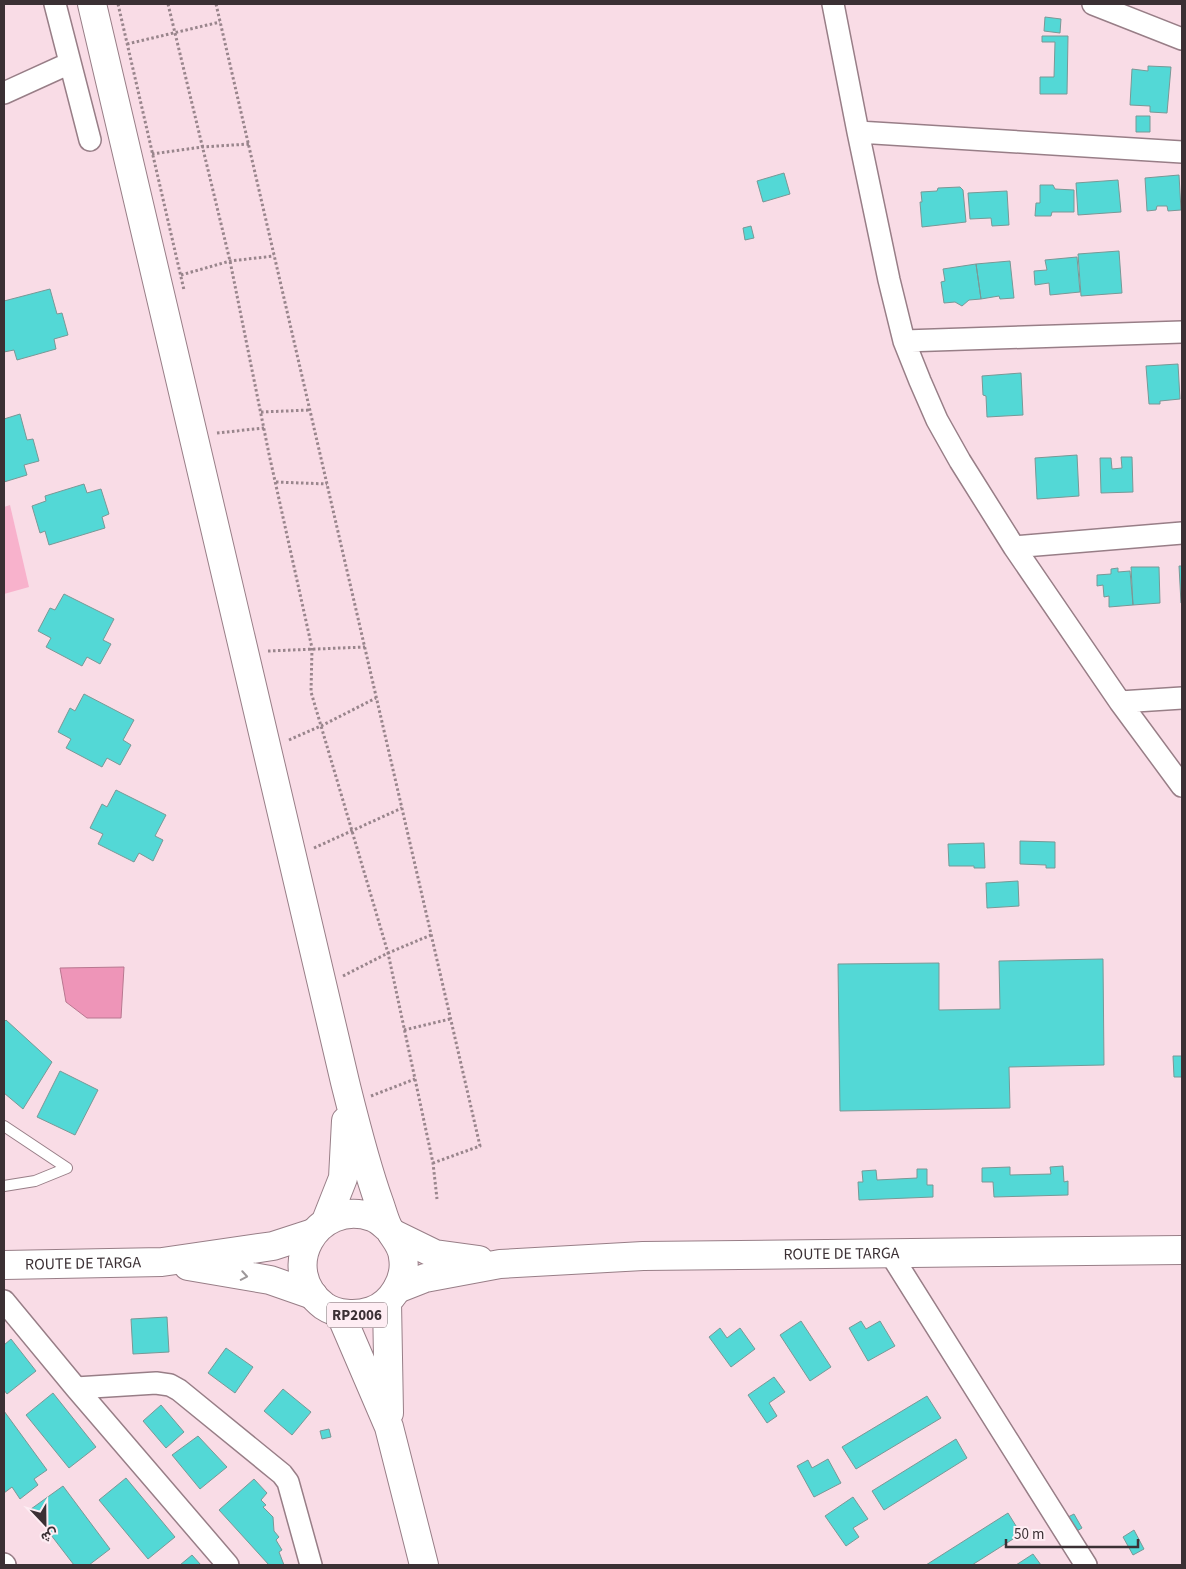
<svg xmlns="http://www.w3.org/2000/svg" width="1186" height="1569" viewBox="0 0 1186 1569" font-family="'Source Sans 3',Vazirmatn,sans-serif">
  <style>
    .green { fill: #f8b2cc }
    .water { fill: #ee95b8; stroke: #b87790 }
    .building { fill: #53d8d6; stroke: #799896 }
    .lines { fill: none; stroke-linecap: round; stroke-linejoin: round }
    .lane-casing { stroke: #987e87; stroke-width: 12 }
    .street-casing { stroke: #987e87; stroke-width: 24 }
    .secondary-casing { stroke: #987e87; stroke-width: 30 }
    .primary-casing { stroke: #987e87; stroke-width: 30 }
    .path { stroke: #99858c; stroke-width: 3; stroke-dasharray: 2.5 2.5; stroke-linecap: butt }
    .lane { stroke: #fff; stroke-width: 10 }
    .street { stroke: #fff; stroke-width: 21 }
    .secondary { stroke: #fff; stroke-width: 28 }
    .primary { stroke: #fff; stroke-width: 28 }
    .oneway { stroke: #9d989a }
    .labels { text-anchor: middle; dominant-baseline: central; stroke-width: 4.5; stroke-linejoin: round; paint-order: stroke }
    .shield { fill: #feedf3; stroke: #76696d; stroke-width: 1 }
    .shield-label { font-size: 15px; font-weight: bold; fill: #3b3034 }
    .street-label { font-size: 16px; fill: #3b3034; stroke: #feedf3 }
  </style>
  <rect width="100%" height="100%" fill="#f9dce6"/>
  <!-- green -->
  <path class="green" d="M10,505L29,587L4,594V507Z"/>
  <!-- water -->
  <path class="water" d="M124,967L121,1018H87L66,1002L60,968Z"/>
  <!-- building -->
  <path class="building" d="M1045,17L1061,19L1060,33L1044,31Z
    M1042,36H1068L1067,94H1040V77H1054L1055,42H1042Z
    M1148,66L1171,67L1167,113L1150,112V106L1130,105L1132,69L1148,71Z
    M1136,116H1150V132H1136Z
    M784,173L790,194L763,202L757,181Z
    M1179,175L1181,210L1168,211L1167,206H1157L1156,210L1147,211L1145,178Z
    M1118,180L1121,212L1078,215L1076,183Z
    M1040,185H1053L1055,189L1074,190V212H1052L1051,216H1035L1036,203H1040Z
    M960,187L963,190L966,222L922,227L920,202H922L921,192L937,191L938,188Z
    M1007,191L1009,225L992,226L991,218L970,219L968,193Z
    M751,226L754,238L745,240L743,228Z
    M1119,251L1122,293L1081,296L1078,254Z
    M1077,257L1080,292L1050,295L1049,283L1035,285L1034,271L1047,270L1045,260Z
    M1010,261L1014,298L1000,299L999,296L981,299L976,264Z
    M976,264L981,299L969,300L962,306L955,302L944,303L941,282L945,281L943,269Z
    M50,289L57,314L62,313L68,335L54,339L56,349L17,360L14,350L4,352V301Z
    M1178,364L1180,399L1160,401V404H1149L1146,366Z
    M1021,373L1023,415L987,417L986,396L983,395L982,376Z
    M20,414L27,440L33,439L39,461L24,465L27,475L4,482V419Z
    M1077,455L1079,496L1037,499L1035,458Z
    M1121,457H1132L1133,492L1101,493L1100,458H1111L1112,469L1122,468Z
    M84,484L87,493L101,489L109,514L102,517L105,528L49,545L45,531L40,533L32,506L46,501L45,496Z
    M1179,566H1182V603H1181Z
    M1131,567H1159L1160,603L1133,605Z
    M1118,568V572L1130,571L1133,605L1109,607V596L1104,597L1103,585L1097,586V575L1111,574V569Z
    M64,594L114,619L103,640L111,644L100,664L87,657L82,666L46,647L51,638L38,631L50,608L55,610Z
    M84,694L134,720L123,740L131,745L120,765L107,758L102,767L66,748L71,739L58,732L70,708L75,711Z
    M116,790L166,815L155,836L163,840L153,861L139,853L134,862L98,844L103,834L90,828L102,804L107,807Z
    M1020,841L1055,842V868H1046V865L1020,864Z
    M984,843L985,868H974V866H949L948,844Z
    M1018,881L1019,906L987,908L986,883Z
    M1103,959L1104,1065L1009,1067L1010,1108L840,1111L838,964L939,963V1010L1000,1009L999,961Z
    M6,1020L52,1062L23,1109L4,1093V1022Z
    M1173,1056H1182V1077H1174Z
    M60,1071L98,1090L75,1135L37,1117Z
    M1063,1166L1064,1182L1068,1181V1195L994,1197L993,1182H982V1168L1010,1167V1175L1051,1174L1050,1167Z
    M917,1169H927V1185H933V1197L859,1200L858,1182H863L862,1171L876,1170L877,1180L917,1178Z
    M167,1317L169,1352L133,1354L131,1319Z
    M801,1321L831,1367L810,1381L780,1335Z
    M861,1321L866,1329L880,1321L895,1346L868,1361L849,1328Z
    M720,1328L727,1338L740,1328L755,1349L731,1367L709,1337Z
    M11,1339L36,1371L7,1394L4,1390V1345Z
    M226,1348L253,1367L235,1393L208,1373Z
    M774,1377L785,1392L769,1403L777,1416L767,1423L748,1395Z
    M283,1389L311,1412L292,1435L264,1411Z
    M53,1393L96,1447L69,1468L26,1415Z
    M927,1396L941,1418L856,1469L842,1447Z
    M161,1405L184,1432L166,1448L143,1421Z
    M4,1411L47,1470L34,1479L38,1485L20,1499L12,1487L4,1493Z
    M329,1429L331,1437L322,1439L320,1431Z
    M198,1436L227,1467L200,1489L172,1455Z
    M956,1439L967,1458L884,1510L872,1491Z
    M828,1459L841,1483L814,1497L797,1466L808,1460L812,1468Z
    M126,1478L175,1537L148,1559L99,1500Z
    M254,1479L267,1493L261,1500L266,1505L263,1507L273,1517L274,1531L279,1537L276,1540L282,1550L279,1552L284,1565H269L219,1510Z
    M63,1486L110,1549L89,1565H74L31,1509Z
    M853,1497L868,1519L853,1528L859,1537L846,1546L825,1516Z
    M1008,1513L1021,1534L972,1565H926Z
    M1074,1514L1082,1528L1072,1534L1064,1519Z
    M1134,1530L1144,1549L1133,1555L1123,1537Z
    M1033,1554L1041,1565H1016Z
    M192,1555L201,1565H180Z"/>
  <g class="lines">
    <defs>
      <path id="lane" d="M4,1126L67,1168
        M4,1186L35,1181L67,1168"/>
      <path id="street" d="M55,4L90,140
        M833,4L858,132L889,280L904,341L920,381L937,420L960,461L1014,547L1120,702L1182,786
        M1093,4L1182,39
        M4,93L70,63
        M858,132L1182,152
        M904,341L1182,332
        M1014,547L1182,533
        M1120,702L1182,698
        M890,1253L1086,1565
        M4,1301L76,1388L228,1565
        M76,1388L156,1383L170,1385L179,1390L282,1474L288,1482L311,1565
        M4,1564L5,1565"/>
      <g id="secondary">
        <path d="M392,1233L435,1254L479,1260"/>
        <path id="s1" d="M4,1265L162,1262L273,1246L313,1233"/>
        <path d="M188,1266L270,1280L313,1295"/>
        <path id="s2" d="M397,1289L425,1278L500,1264L643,1256L1182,1250"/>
      </g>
      <path id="primary" d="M92,4L345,1082C355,1122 365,1163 379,1202C382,1210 384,1219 388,1227C393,1237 402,1244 403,1257C407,1279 392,1304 371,1311C356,1316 337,1315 324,1306C276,1270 316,1198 372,1217C378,1219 383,1224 388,1228
        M326,1221L343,1178L346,1121
        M387,1302L389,1413
        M340,1313L389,1427L424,1565"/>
    </defs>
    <!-- lane casing -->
    <use href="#lane" class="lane-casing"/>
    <!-- street casing -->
    <use href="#street" class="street-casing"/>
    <!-- secondary casing -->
    <use href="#secondary" class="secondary-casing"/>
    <!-- primary casing -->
    <use href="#primary" class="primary-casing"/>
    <!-- path -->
    <path class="path" d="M118,4L184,290
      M168,4L230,261L269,454L312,648L311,692L388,953L433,1163L437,1199
      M216,4L480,1146L433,1163
      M127,44L220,22
      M152,154L202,147L249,144
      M181,275L230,261L274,256
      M261,412L310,410
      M217,433L264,428
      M276,482L327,484
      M268,651L365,647
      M289,740L321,726L376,698
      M314,848L402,808
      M343,976L388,953L431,935
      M404,1030L450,1019
      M371,1096L415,1079"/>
    <!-- lane -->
    <use href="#lane" class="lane"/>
    <!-- street -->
    <use href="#street" class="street"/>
    <!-- secondary -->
    <use href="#secondary" class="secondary"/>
    <!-- primary -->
    <use href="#primary" class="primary"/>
  </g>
  <!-- one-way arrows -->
  <defs><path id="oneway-chevron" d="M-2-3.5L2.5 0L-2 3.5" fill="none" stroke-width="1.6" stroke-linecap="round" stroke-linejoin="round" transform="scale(1.25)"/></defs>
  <use class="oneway" href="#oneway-chevron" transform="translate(244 1276) rotate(10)"/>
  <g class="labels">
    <!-- shield labels -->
    <rect class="shield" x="327" y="1302.5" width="60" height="25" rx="4"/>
    <g class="shield-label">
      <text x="357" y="1315">RP2006</text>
    </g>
    <!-- street labels -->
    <g class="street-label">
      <text stroke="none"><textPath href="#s2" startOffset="448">ROUTE DE TARGA</textPath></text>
      <text stroke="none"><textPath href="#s1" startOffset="79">ROUTE DE TARGA</textPath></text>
    </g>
  </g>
  <!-- border -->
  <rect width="1186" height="1569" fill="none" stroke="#3b3034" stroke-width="10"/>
  <!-- north arrow -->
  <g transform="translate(45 1524) rotate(158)" stroke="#feedf3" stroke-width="4" paint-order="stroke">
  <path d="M0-4L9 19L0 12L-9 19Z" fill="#3b3034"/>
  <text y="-8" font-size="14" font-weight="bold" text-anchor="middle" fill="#3b3034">ش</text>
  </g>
  <!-- scale -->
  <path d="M1006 1539v8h132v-8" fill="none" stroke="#3b3034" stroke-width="2.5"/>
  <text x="1014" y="1539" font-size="15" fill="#3b3034" stroke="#feedf3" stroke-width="4" paint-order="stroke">50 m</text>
</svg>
